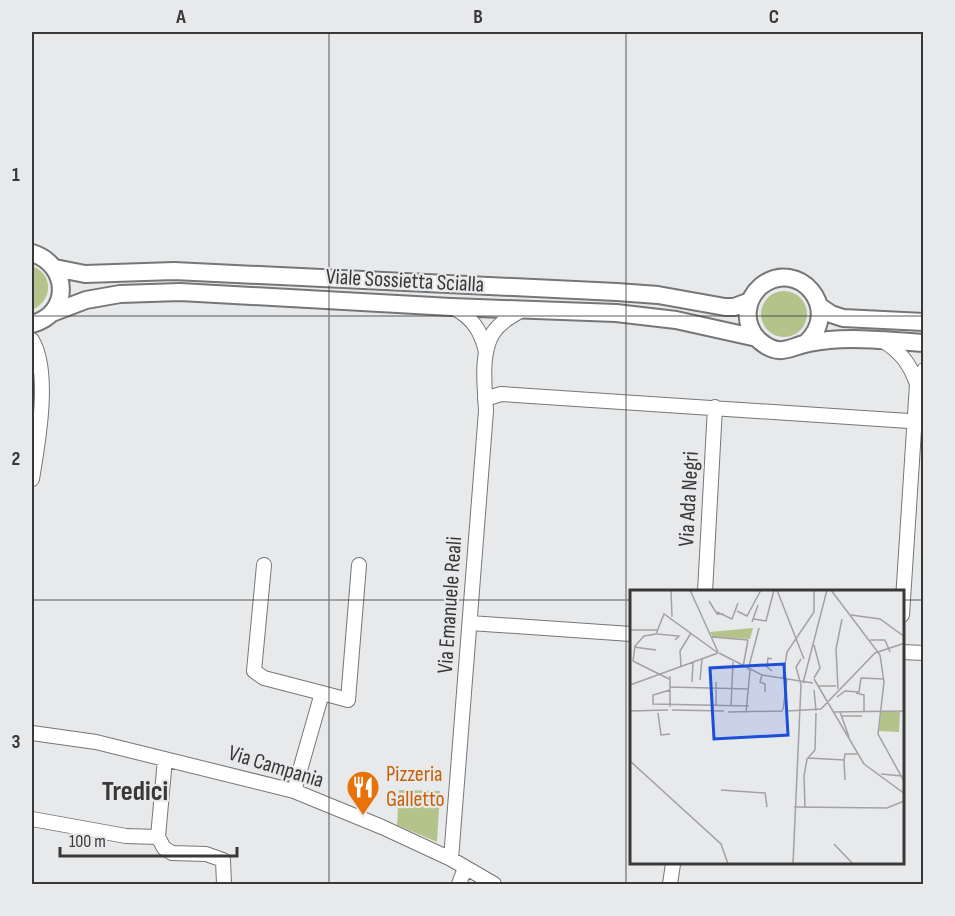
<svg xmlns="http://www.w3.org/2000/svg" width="955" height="916" viewBox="0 0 955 916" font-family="'Sofia Sans Condensed',sans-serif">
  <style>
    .green { fill: #b4c389 }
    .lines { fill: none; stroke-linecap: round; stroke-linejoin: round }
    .minor-casing { stroke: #757677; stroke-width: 16 }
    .tertiary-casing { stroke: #757677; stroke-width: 20 }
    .minor { stroke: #fff; stroke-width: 14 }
    .tertiary { stroke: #fff; stroke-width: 16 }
    .grid { fill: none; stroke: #383839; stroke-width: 1.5; stroke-opacity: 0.55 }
    .labels { text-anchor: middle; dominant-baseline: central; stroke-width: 4.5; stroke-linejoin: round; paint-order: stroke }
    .street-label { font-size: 22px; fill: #383839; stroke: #e8e9eb }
    .food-label { font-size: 22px; fill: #c56008; stroke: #e8e9eb; text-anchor: start }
    .district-label { font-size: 28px; font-weight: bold; fill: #383839; stroke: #e8e9eb }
    .inset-road { fill: none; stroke: #a2a2a4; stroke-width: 1.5 }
    .view { fill: #1d4ed8; fill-opacity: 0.15; stroke: #1d4ed8; stroke-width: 3 }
    .inset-edge { fill: none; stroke: #383839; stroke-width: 3 }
    .neatline { fill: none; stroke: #383839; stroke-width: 2 }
    .grid-label { font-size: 20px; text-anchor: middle; font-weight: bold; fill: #383839 }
  </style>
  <rect width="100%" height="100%" fill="#e8e9eb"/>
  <!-- green -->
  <path class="green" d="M32,266C54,274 53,301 32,310Z
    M761 314a23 23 0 1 1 46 0a23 23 0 1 1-46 0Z
    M399,790L440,791L437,842L397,825Z"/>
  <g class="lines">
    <defs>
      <path id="minor" d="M452,307C472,317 481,330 486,352
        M32,340C51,372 38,443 32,479
        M883,341C901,352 910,364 917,384
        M485,399L501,394L924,422
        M264,565L254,671L264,678L322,693L294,791
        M705,592L715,407
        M902,615L917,384L924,370
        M470,623L631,634
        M902,652L924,653
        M322,693L348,700L359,565
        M32,733L96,742L294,791L382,827L451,859L494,884
        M32,819L126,836L158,837
        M158,837L164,848L172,853L206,854L223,860L224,884
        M158,837L165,759
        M451,859L486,411C485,387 480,354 493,333C500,322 512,316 522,310
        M459,884L465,868
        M670,884L673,864"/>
      <path id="tertiary" d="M32,253C70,265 71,314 32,324
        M55,268L85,274L174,271L617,292L658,295L725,307H734L750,301
        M819,306L831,314L843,318L924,322
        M52,313L86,300L120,294L180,292L451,307L616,313L676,320L757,338
        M806,343C843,309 798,257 761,286C754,292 749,300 748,310C746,322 752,335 761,342C781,358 790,346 809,343C846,335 886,341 924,343"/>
    </defs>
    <!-- minor casing -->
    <use href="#minor" class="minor-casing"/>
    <!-- tertiary casing -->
    <use href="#tertiary" class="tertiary-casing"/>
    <!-- minor -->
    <use href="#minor" class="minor"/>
    <!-- tertiary -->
    <use href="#tertiary" class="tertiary"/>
  </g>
  <!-- grid -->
  <path class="grid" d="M329,32V884M626,32V884M32,316H924M32,600H631M902,600H924"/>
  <!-- icons -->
  <defs>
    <symbol id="restaurant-pin" viewBox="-11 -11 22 30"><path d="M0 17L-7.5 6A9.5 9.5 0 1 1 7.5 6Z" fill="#e8710a" stroke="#e8e9eb"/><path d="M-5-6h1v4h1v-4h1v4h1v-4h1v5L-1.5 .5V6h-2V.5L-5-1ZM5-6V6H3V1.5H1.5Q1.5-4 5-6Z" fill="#fff"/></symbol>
  </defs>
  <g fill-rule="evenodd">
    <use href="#restaurant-pin" x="344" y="768" width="38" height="52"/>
  </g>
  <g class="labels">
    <!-- street labels -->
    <g class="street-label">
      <text transform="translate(405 281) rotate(3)">Viale Sossietta Scialla</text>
      <text transform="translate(689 499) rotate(-87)">Via Ada Negri</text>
      <text transform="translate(450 605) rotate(-86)">Via Emanuele Reali</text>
      <text transform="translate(276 767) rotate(17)">Via Campania</text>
    </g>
    <!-- food labels -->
    <g class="food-label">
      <text x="386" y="774">Pizzeria<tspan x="386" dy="25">Galletto</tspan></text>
    </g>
    <!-- district labels -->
    <g class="district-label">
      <text x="135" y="791">Tredici</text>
    </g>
  </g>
  <!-- overview -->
  <g transform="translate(630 590)">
    <rect width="274" height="274" fill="#e8e9eb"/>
    <path d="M123,38L120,49L83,47L80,42ZM251,122H270L269,142L249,141Z" fill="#b4c389"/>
    <path class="inset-road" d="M41,0L42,27M60,0L88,62M147,0L174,69M201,0L250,65L254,92L248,144L275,193M79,11L87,24H94M107,21L117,26L131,0M87,22L102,29L108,13M221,25L250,29L275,47M124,29L136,31L144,0M122,32L128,15M0,40H28M27,44L49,46L45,50M82,47L118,50M240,50H255L260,62M184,55L190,78L184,88M4,57L26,60M89,63L132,85L183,93M142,69L138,68L137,77L142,81M3,71L5,56L14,46L26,44L34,24L88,63M3,71L39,89M51,76L50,61L61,43M113,77L118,50M118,80L129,38M132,85L130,92L135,94V102M40,86V117M153,88L157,62L184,22V0M184,89L234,174L275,204M70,90L72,69M62,92L63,72M173,93L197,0M0,95L88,63M188,96H206M40,97L119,99M208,99L206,59L212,29M40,100L23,105V114L119,116M184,100L186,121M226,103L234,105V121M207,107L215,101L229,102L231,88L254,89M86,116V92M101,116L103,72M42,120L94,121M153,120L157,89M0,121L38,120M157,121L191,119L245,63L275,53M98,122L153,121M203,122L275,121M210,122L219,147M28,123L31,145L40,144M116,123L120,80M211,126H232M178,168L214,170L215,164H227M214,170L215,190M0,171L91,254L98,274M251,184L272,186M91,200L135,203L137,217M164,217L257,218L274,211M175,218L174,186L177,169L185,160L186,123M204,254L223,274M163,274L171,95L166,77L171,69"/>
    <path class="view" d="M154,74L158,145L84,149L80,78Z"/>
    <rect width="274" height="274" class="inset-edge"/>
  </g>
  <!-- border -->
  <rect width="955" height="916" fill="none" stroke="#e8e9eb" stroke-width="66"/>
  <!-- scale -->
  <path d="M60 847v9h177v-9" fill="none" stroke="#383839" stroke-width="3"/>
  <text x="69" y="847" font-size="18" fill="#383839" stroke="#e8e9eb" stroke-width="4.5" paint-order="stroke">100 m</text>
  <rect x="33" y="33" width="889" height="850" class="neatline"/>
  <g class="grid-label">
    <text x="181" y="23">A</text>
    <text x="478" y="23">B</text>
    <text x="774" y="23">C</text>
    <text x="16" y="181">1</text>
    <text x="16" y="465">2</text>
    <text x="16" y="748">3</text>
  </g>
</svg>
